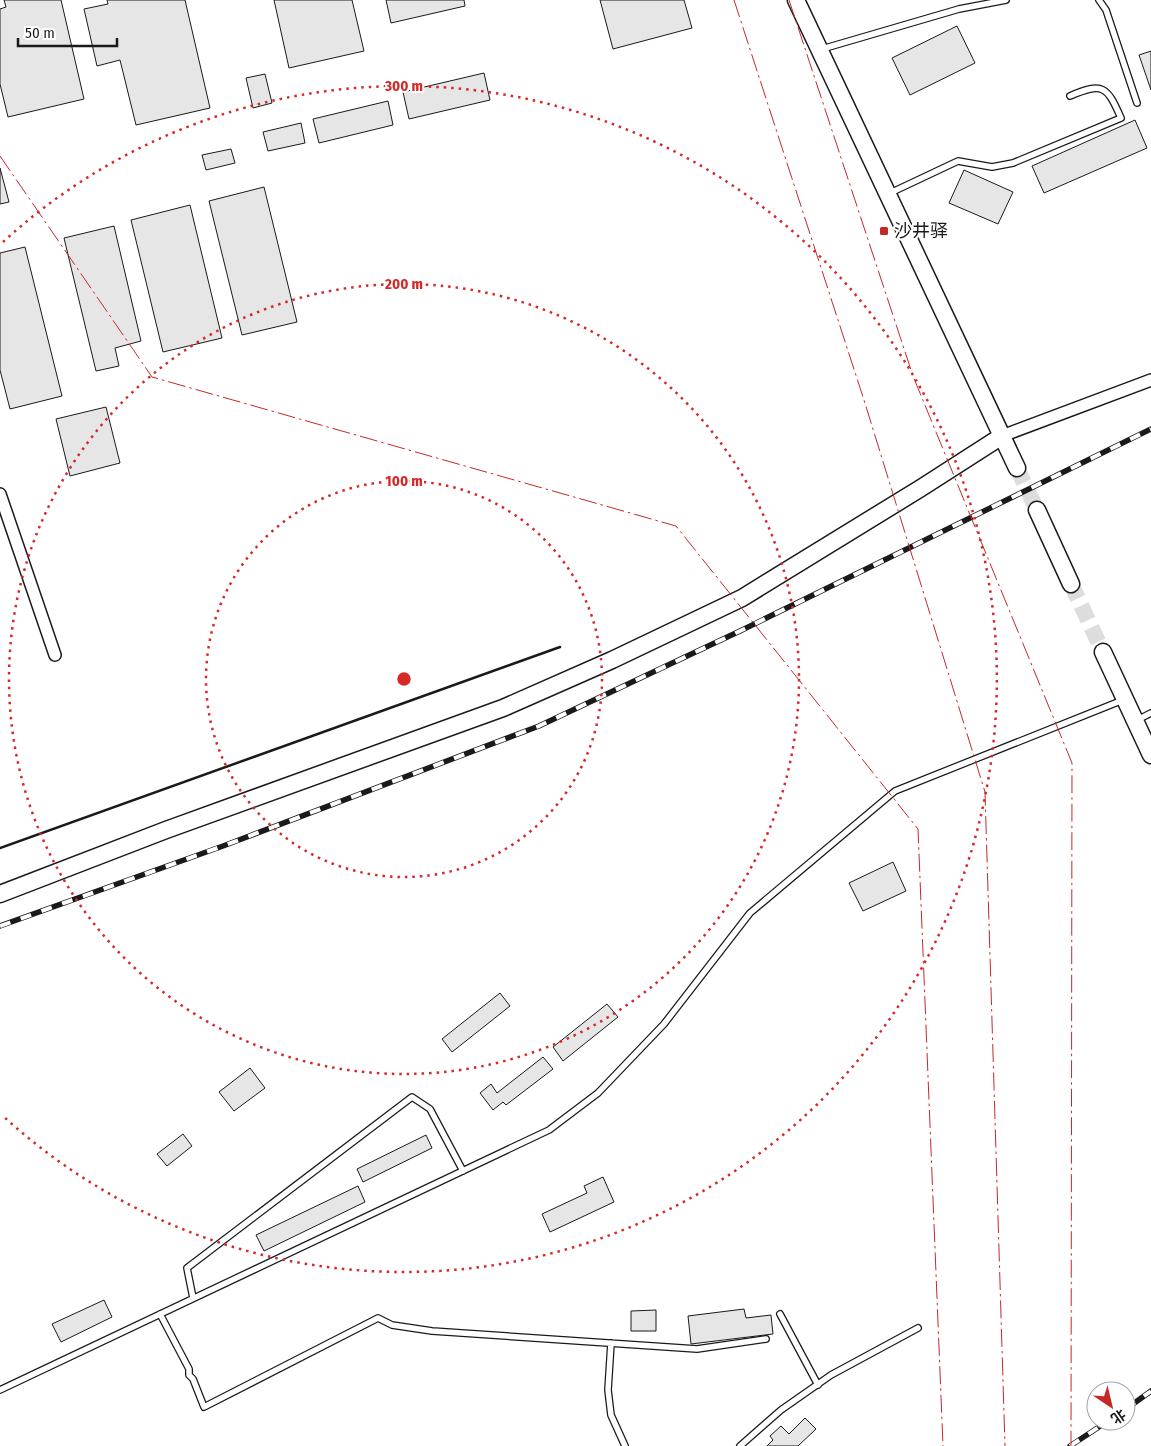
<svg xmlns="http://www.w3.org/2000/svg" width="1151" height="1446" viewBox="0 0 1151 1446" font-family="'Fira Sans Condensed','Noto Sans SC',sans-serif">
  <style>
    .building { fill: #e6e6e6; stroke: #1a1a1a }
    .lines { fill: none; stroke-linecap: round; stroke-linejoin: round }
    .secondary-tunnel { stroke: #ddd; stroke-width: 16; stroke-dasharray: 16 8; stroke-linecap: butt }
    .lane-casing { stroke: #1a1a1a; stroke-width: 8 }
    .street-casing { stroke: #1a1a1a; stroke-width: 14 }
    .secondary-casing { stroke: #1a1a1a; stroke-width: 19 }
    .lane { stroke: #fff; stroke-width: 5.5 }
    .street { stroke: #fff; stroke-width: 11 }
    .secondary { stroke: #fff; stroke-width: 16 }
    .rail-casing { stroke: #1a1a1a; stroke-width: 5.5 }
    .rail { stroke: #fff; stroke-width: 4; stroke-dasharray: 11; stroke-linecap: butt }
    .wall { stroke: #1a1a1a; stroke-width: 2.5 }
    .power { stroke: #c62828; stroke-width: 1; stroke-dasharray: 18 4 2.5 4; stroke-linecap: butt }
    .ring { fill: none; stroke: #d62828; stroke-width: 2.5; stroke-dasharray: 2.5 5 }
    .poi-dot { fill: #c62828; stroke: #fff; stroke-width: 2 }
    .labels { text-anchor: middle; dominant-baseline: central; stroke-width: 4; stroke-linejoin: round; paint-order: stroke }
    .poi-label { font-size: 18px; fill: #1a1a1a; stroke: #fff; text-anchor: start }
    .centre { fill: #d62828; stroke: #fff; stroke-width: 2.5 }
    .ring-label { font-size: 15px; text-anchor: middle; font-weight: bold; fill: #d62828; stroke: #fff; stroke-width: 4; stroke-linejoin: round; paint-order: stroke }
  </style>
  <rect width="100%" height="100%" fill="#fff"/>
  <!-- building -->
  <path class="building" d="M4,0H61L84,99L8,117L0,84V9L6,7Z
    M107,0H185L210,108L136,125L120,60L97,66L84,9L108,4Z
    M274,0H352L364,51L289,68Z
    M386,0H464L465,6L391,23Z
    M600,0H684L692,28L613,49Z
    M957,26L975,63L910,95L892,58Z
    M1151,51V90L1139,55Z
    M484,73L490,100L409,119L403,92Z
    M265,74L272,103L253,108L246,78Z
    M388,101L393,125L319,143L313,119Z
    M1135,120L1147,148L1044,193L1032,166Z
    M301,123L305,143L268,151L263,132Z
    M231,149L235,163L206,170L202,155Z
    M0,168L9,202L0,204Z
    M964,170L1013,192L998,224L949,203Z
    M264,187L297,322L242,335L209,201Z
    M190,205L222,338L163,352L131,220Z
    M114,226L141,341L115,348L119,366L96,371L64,238Z
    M25,247L62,396L10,409L0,370V253Z
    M106,407L120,463L70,476L56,419Z
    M893,862L906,891L863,911L849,883Z
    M500,993L510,1006L452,1052L442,1039Z
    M607,1004L618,1017L563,1061L553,1047Z
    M543,1057L553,1069L506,1105L503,1102L493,1110L480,1093L491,1084L497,1093Z
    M250,1068L265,1088L234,1111L219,1092Z
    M183,1134L192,1146L167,1166L157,1154Z
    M426,1135L432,1148L363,1182L357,1169Z
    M603,1177L614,1202L550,1232L542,1214L587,1193L584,1186Z
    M358,1186L365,1202L264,1251L256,1235Z
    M104,1300L112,1317L61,1342L52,1324Z
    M744,1309L746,1318L771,1315L773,1334L691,1344L688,1316Z
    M656,1310V1331H631V1311Z
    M805,1418L816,1429L798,1446H767L773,1440L770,1436L781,1426L789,1434Z"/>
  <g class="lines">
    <!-- secondary-tunnel -->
    <path class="secondary-tunnel" d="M1017,468L1037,510
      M1071,584L1103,652"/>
    <defs>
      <path id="lane" d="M1099,0L1106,10L1137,103
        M822,49L959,9L1006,0
        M888,194L958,161L992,167L1013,163L1121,118C1107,86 1103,82 1070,96
        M1137,720L1151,713
        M193,1298L187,1268L412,1097L430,1109L463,1171
        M160,1314L189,1369V1375L193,1379L204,1407L378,1318L392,1325L432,1331L697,1349L766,1339
        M780,1314L818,1385
        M611,1343L608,1390L611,1415L625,1446
        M0,1390L549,1130L598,1093L664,1024L750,913L895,791L1123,700
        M740,1446L781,1410L831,1375L918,1328"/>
      <path id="street" d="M1002,436L1151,380
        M0,494L55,655"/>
      <path id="secondary" d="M796,0L1017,468
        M1037,510L1071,584
        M1103,652L1151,755
        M0,894L166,830L503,708L612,660L742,598L921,488L1002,436"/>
    </defs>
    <!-- lane casing -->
    <use href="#lane" class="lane-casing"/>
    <!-- street casing -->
    <use href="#street" class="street-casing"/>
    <!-- secondary casing -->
    <use href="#secondary" class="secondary-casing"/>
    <!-- lane -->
    <use href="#lane" class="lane"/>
    <!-- street -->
    <use href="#street" class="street"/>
    <!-- secondary -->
    <use href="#secondary" class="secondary"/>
    <defs>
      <path id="rail" d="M0,926L223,846L539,726L740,631L1151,429
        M1126,1409L1151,1391
        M1070,1446L1108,1421"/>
    </defs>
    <!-- rail casing -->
    <use href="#rail" class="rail-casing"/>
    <!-- rail -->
    <use href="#rail" class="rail"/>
    <!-- wall -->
    <path class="wall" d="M0,848L560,647"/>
    <!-- power -->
    <path class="power" d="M734,0L864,400L985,792L1005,1446
      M789,0L913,376L1072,763L1071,1446
      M0,156L152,377L676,526L918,829L943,1446"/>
  </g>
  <!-- distance rings -->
  <g class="ring">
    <circle cx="404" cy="679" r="198"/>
    <circle cx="404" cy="679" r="395"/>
    <path d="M3 242A593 593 0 1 1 3 1116"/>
  </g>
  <!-- markers -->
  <rect class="poi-dot" x="879" y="226" width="10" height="10" rx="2.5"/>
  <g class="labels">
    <!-- poi labels -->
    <g class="poi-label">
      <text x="894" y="231">沙井驿</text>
    </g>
  </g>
  <circle cx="404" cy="679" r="8" class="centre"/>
  <g class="ring-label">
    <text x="404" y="91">300 m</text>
    <text x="404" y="289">200 m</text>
    <text x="404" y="486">100 m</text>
  </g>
  <!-- north arrow -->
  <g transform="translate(1111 1406) rotate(145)"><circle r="24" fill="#ffffff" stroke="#a3a3a3"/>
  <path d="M0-4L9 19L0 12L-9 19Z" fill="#c62828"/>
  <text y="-8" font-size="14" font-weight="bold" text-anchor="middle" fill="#1a1a1a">北</text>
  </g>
  <!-- scale -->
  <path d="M18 38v8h99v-8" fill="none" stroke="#1a1a1a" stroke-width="2.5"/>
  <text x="25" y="38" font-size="15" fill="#1a1a1a" stroke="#ffffff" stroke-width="4" paint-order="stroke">50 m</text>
</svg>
